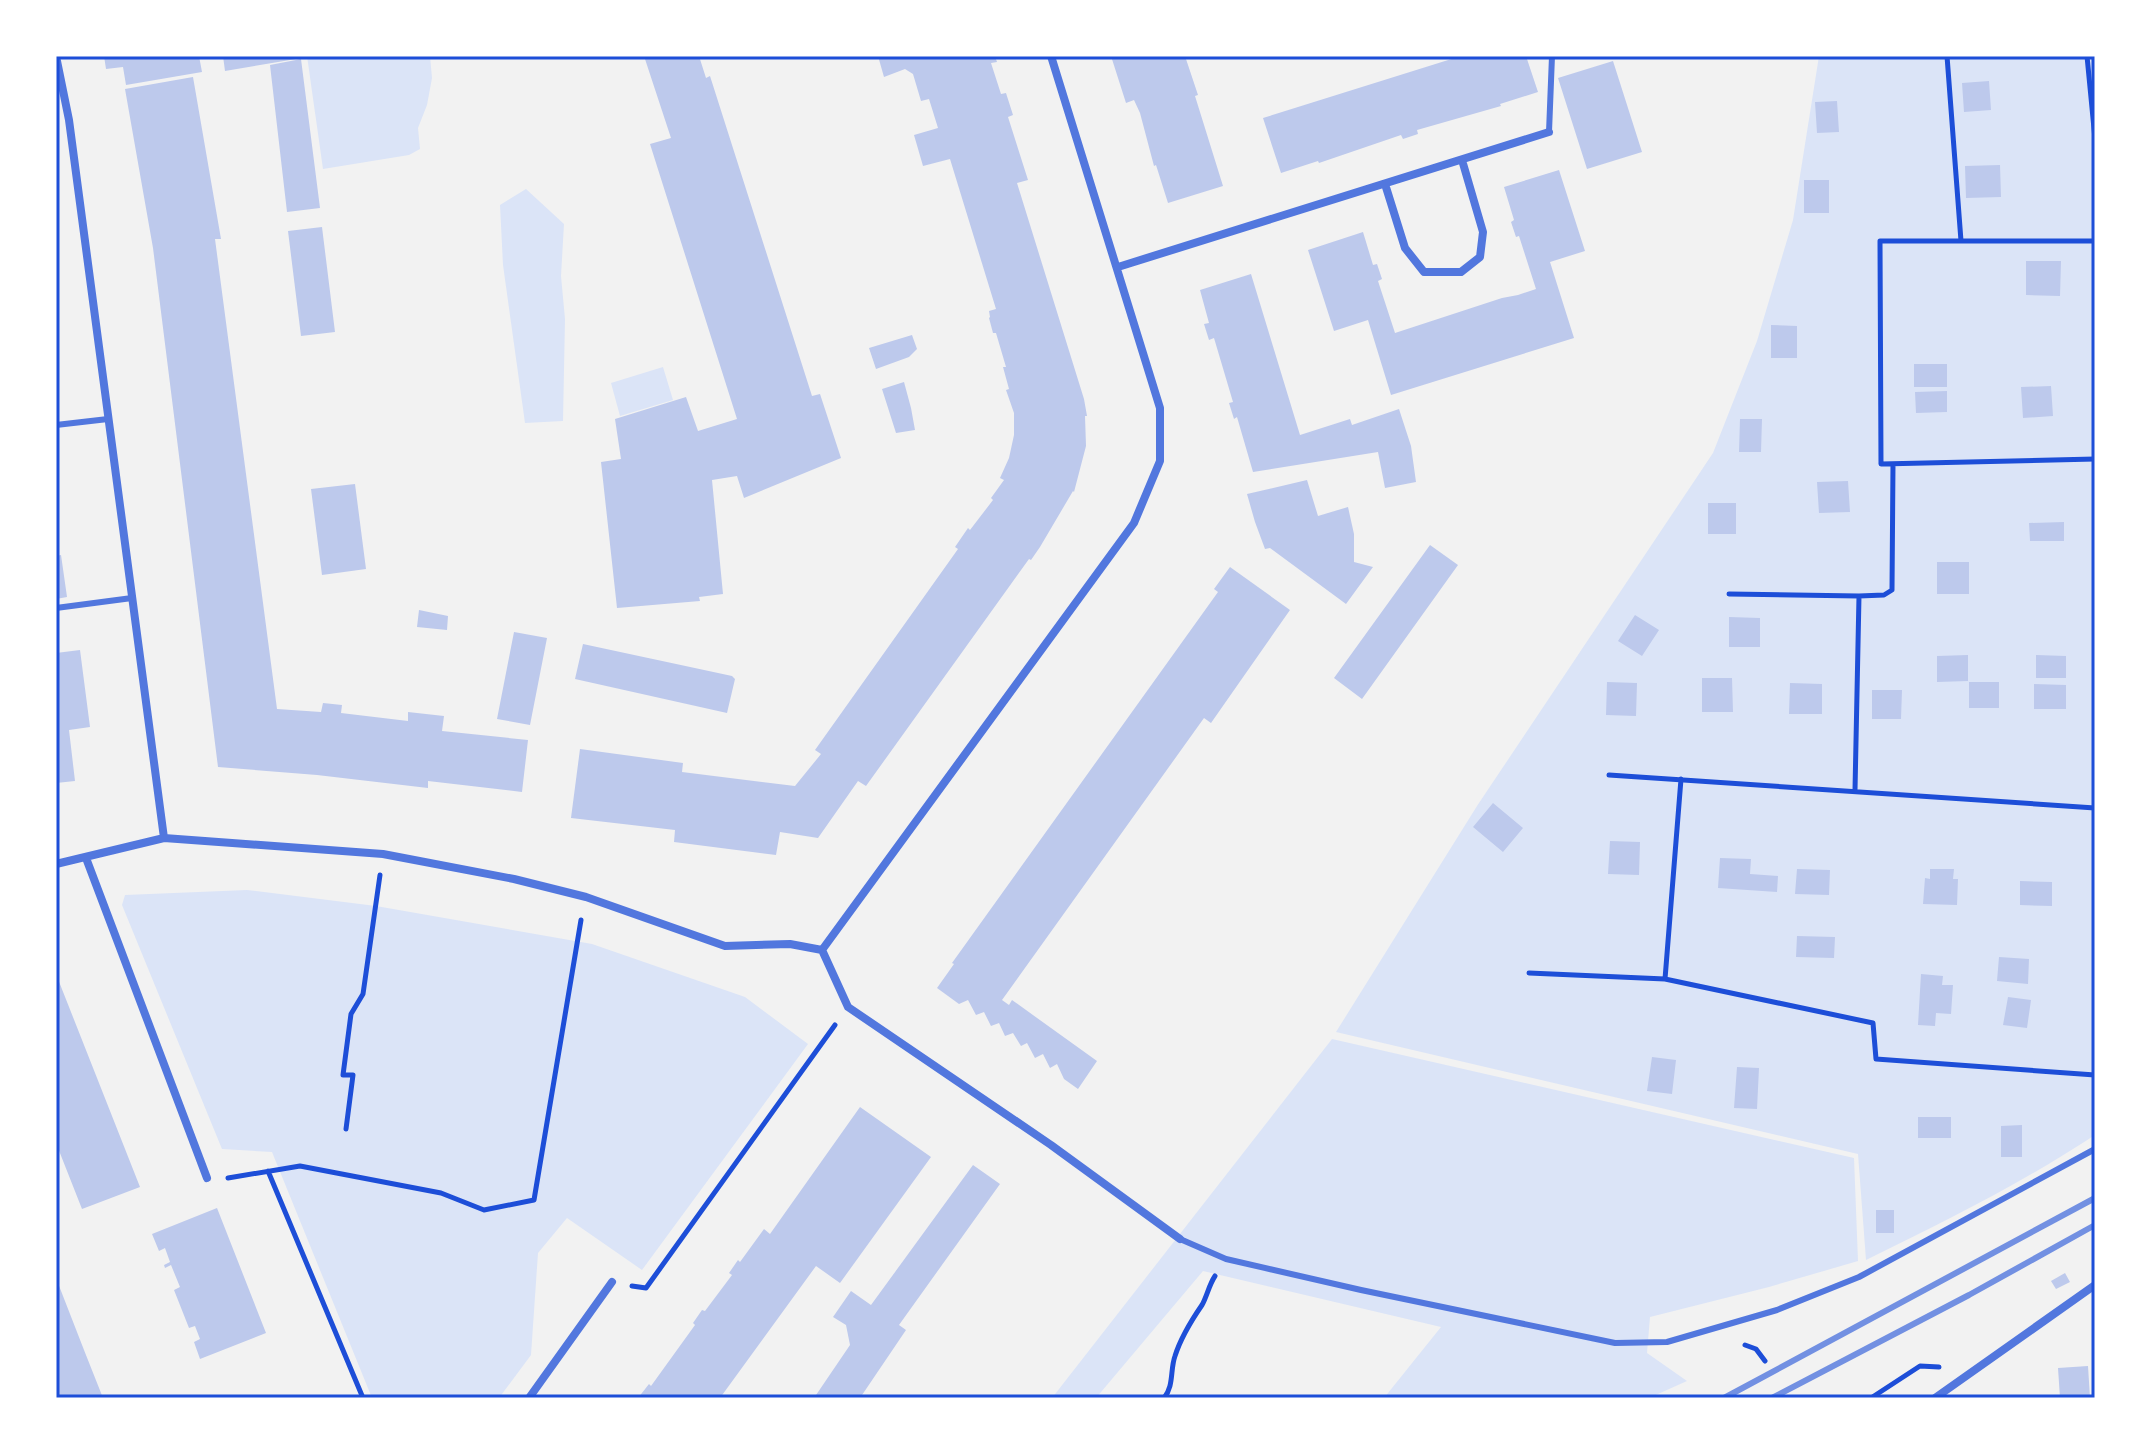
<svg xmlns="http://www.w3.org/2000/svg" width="2151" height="1454" viewBox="0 0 2151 1454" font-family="'Sofia Sans Condensed',sans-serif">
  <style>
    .green { fill: #dbe4f7 }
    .building { fill: #bdc9ec }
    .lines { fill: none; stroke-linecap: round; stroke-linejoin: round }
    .path { stroke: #1d4ed8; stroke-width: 5 }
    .service { stroke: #5277de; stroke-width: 6 }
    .minor { stroke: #5277de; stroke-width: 8 }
    .rail { stroke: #7290e2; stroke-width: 6 }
    .neatline { fill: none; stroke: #1d4ed8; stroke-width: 3 }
  </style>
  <rect width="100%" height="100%" fill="#f2f2f2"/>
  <!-- green -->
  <path class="green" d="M307,56H430L432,78L427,105L418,128L420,149L409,155L323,169Z
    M1819,56H2095V1135C2022,1183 1944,1222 1866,1260L1858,1154L1336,1032L1477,806L1713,453L1757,341L1793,220Z
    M526,189L564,224L561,276L565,319L563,421L525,423L503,265L500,205Z
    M663,367L673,400L620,416L611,383Z
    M247,890L376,906L592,944L745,997L808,1044L642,1270L567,1218L538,1253L531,1355L499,1398H372L272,1152L222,1149L122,905L125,895Z
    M1332,1039L1854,1158L1858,1261L1769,1287L1650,1317L1647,1353L1687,1381L1649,1398H1384L1441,1327L1203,1271L1096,1398H1052Z"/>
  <!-- building -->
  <path class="building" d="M104,56H199L202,72L126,85L123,67L106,69Z
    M223,56H302V58L225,71Z
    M644,56H699L706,78L710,76L812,396L820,394L841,458L744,498L737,476L712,480L723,594L699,597L700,601L617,608L601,462L621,459L615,419L686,397L698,431L737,419L650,144L671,138Z
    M878,56H995L997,62L991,63L1001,94L1006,93L1013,115L1008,117L1028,180L1017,183L1084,399L1087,416H1085L1086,446L1074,492L1073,491L1040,547L1031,560L1029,559L866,786L858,781L818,838L780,832L776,855L674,842L675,830L571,818L580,749L683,763L682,772L795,786L821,754L815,750L958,549L955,547L968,528L970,530L993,500L991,498L1004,480L1000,478L1009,458L1014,435V413L1006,390L1009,389L1003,367H1006L996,333H993L989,318L990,317L989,311L996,309L950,159L923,166L914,135L938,128L929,99L921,101L913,74L905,69L884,77Z
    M1111,56H1185L1198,95L1195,96L1223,186L1168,203L1156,165L1154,166L1140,113L1134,100L1126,103Z
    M1461,56H1526L1538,92L1500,104L1501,106L1417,130L1418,134L1403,139L1401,135L1319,163L1318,161L1281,173L1263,118Z
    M301,59L320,208L287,212L270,65Z
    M1613,61L1642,152L1587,169L1558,78Z
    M193,77L221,239H215L277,709L321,712L323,703L342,705L341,713L408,721V712L444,716L442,731L528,740L522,792L428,781V788L317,775L218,767L153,248L125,89Z
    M1989,81L1991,110L1964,112L1962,83Z
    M1837,101L1839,132L1817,133L1815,102Z
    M2000,165L2001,197L1966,198L1965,166Z
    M1559,170L1585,251L1550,262L1574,338L1391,395L1368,320L1334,331L1308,250L1363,232L1373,265L1377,264L1382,279L1378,281L1395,333L1502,298L1518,295L1536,289L1519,236L1516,237L1511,222L1514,220L1504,187Z
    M1804,180H1829V213H1804Z
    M322,227L335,332L301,336L288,231Z
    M2026,261H2061L2060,296L2026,295Z
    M1251,274L1300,435L1350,419L1352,425L1399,409L1411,446L1416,482L1385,488L1378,452L1253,472L1237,417L1234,419L1229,403L1233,402L1214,338L1209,340L1204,324L1209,323L1200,290Z
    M1771,325L1797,326V358H1771Z
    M912,335L917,349L909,357L876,369L869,348Z
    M1914,364H1947V387H1914Z
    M904,382L911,408L915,430L896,433L882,389Z
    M2051,386L2053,416L2023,418L2021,387Z
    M1947,391V412L1916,413L1915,392Z
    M1740,419H1762L1761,452H1739Z
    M1307,480L1318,516L1348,507L1354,534V562L1373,567L1346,604L1270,548L1265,549L1255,522L1247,494Z
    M1848,481L1850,512L1819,513L1817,482Z
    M355,484L366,569L322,575L311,489Z
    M1708,503H1736V534H1708Z
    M2064,522V541H2030L2029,523Z
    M1430,545L1458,565L1362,699L1334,678Z
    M61,555L67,597L56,599V556Z
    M1937,562H1969V594H1937Z
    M1230,567L1290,610L1211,723L1204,718L1002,1000L1009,1005L1012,1000L1097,1061L1078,1089L1064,1079L1057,1064L1050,1068L1043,1054L1035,1058L1027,1043L1021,1046L1013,1033L1005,1036L999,1023L991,1026L984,1012L976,1015L968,1000L959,1004L937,988L954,964L952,963L1218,592L1214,589Z
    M419,610L448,616L447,630L417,627Z
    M1635,615L1659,630L1642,656L1618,641Z
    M1729,617L1760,618V647H1729Z
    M514,632L547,638L530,725L497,719Z
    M583,644L732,676L735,679L727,713L575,679Z
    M80,650L90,727L69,730L75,781L56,783V653Z
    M1968,655V681L1937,682V656Z
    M2036,655L2066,656V678H2036Z
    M1702,678H1732L1733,712H1702Z
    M1607,682L1637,683L1636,716L1606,715Z
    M1969,682H1999V708H1969Z
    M1790,683L1822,684V714H1789Z
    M2034,684L2066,685V709H2034Z
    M1872,690H1902L1901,719H1872Z
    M1493,803L1523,828L1503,852L1473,827Z
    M1610,841L1640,842L1639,875L1608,874Z
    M1720,858L1751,859L1750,874L1778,876L1777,892L1718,888Z
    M1797,869L1830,870L1829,895L1795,894Z
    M1930,869H1954L1953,879H1958L1957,905L1923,904L1925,878L1930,879Z
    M2020,881L2052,882V906L2020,905Z
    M1797,936L1835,937L1834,958L1796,957Z
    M1999,957L2029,959L2028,984L1997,981Z
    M56,974L140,1187L82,1209L56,1143Z
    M1921,974L1943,976L1942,985H1953L1951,1014L1936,1013L1935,1026L1918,1025Z
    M2008,997L2031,1000L2027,1028L2003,1025Z
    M1652,1057L1676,1060L1672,1094L1647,1091Z
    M1737,1067L1759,1068L1757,1109L1734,1108Z
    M860,1107L931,1157L840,1283L816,1266L720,1398H638L649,1384L651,1386L695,1325L693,1323L702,1310L705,1311L732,1275L729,1273L738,1260L740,1262L764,1229L770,1234Z
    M1918,1117H1951V1138H1918Z
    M2022,1125V1157H2001V1126Z
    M973,1165L1000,1184L899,1325L906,1330L860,1398H814L850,1345L846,1325L833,1317L851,1291L871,1305Z
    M217,1208L266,1333L200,1359L194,1342L200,1339L195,1326L189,1328L174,1290L180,1287L171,1265L165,1268L164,1265L170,1262L165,1248L159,1251L152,1234Z
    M1876,1210H1894V1233H1876Z
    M2065,1273L2070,1282L2056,1289L2051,1281Z
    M56,1278L84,1350L103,1398H56Z
    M2088,1366L2090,1398H2060L2058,1368Z"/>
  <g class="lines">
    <!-- path -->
    <path class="path" d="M1947,56L1961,241
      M2087,56L2095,139
      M2095,241H1880L1881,464L2095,459
      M1729,594L1859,596
      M1609,775L2095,808
      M1855,790L1859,596L1884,595L1892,590L1893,464
      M1529,973L1665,979L1873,1023L1876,1059L2095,1075
      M1665,979L1681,779
      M346,1129L353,1075H343L351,1014L363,994L380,875
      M268,1171L363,1398
      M228,1178L300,1166L441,1193L484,1210L534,1200L581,920
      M632,1286L646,1288L835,1025
      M1745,1345L1756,1349L1765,1361
      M1164,1398C1174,1386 1170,1370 1175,1356C1181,1337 1191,1321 1202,1305C1207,1296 1209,1285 1215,1276
      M1871,1398L1920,1366L1939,1367"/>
    <!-- service -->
    <path class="service" d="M1549,132L1552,56
      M56,425L108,419
      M56,608L132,598
      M1180,1239L1226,1259L1361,1290L1615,1343L1667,1342L1777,1310L1859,1277L2095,1149"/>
    <!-- minor -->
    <path class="minor" d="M56,56L69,120L164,838
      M1385,184L1405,248L1424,272H1461L1480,257L1483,232L1462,160
      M1118,267L1549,132
      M86,858L207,1178
      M56,864L164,838L383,854L514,879L586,897L725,946L790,944L822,950
      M822,950L1134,523L1160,461V408L1051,56
      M822,950L848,1007L1051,1145L1180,1239
      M529,1398L612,1282
      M1935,1398L2095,1285"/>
    <!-- rail -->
    <path class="rail" d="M1724,1398L2095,1198
      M1772,1398L1969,1295L2095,1225"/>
  </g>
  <!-- border -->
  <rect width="2151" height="1454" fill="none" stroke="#ffffff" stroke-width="116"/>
  <rect x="58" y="58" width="2035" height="1338" class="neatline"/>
</svg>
